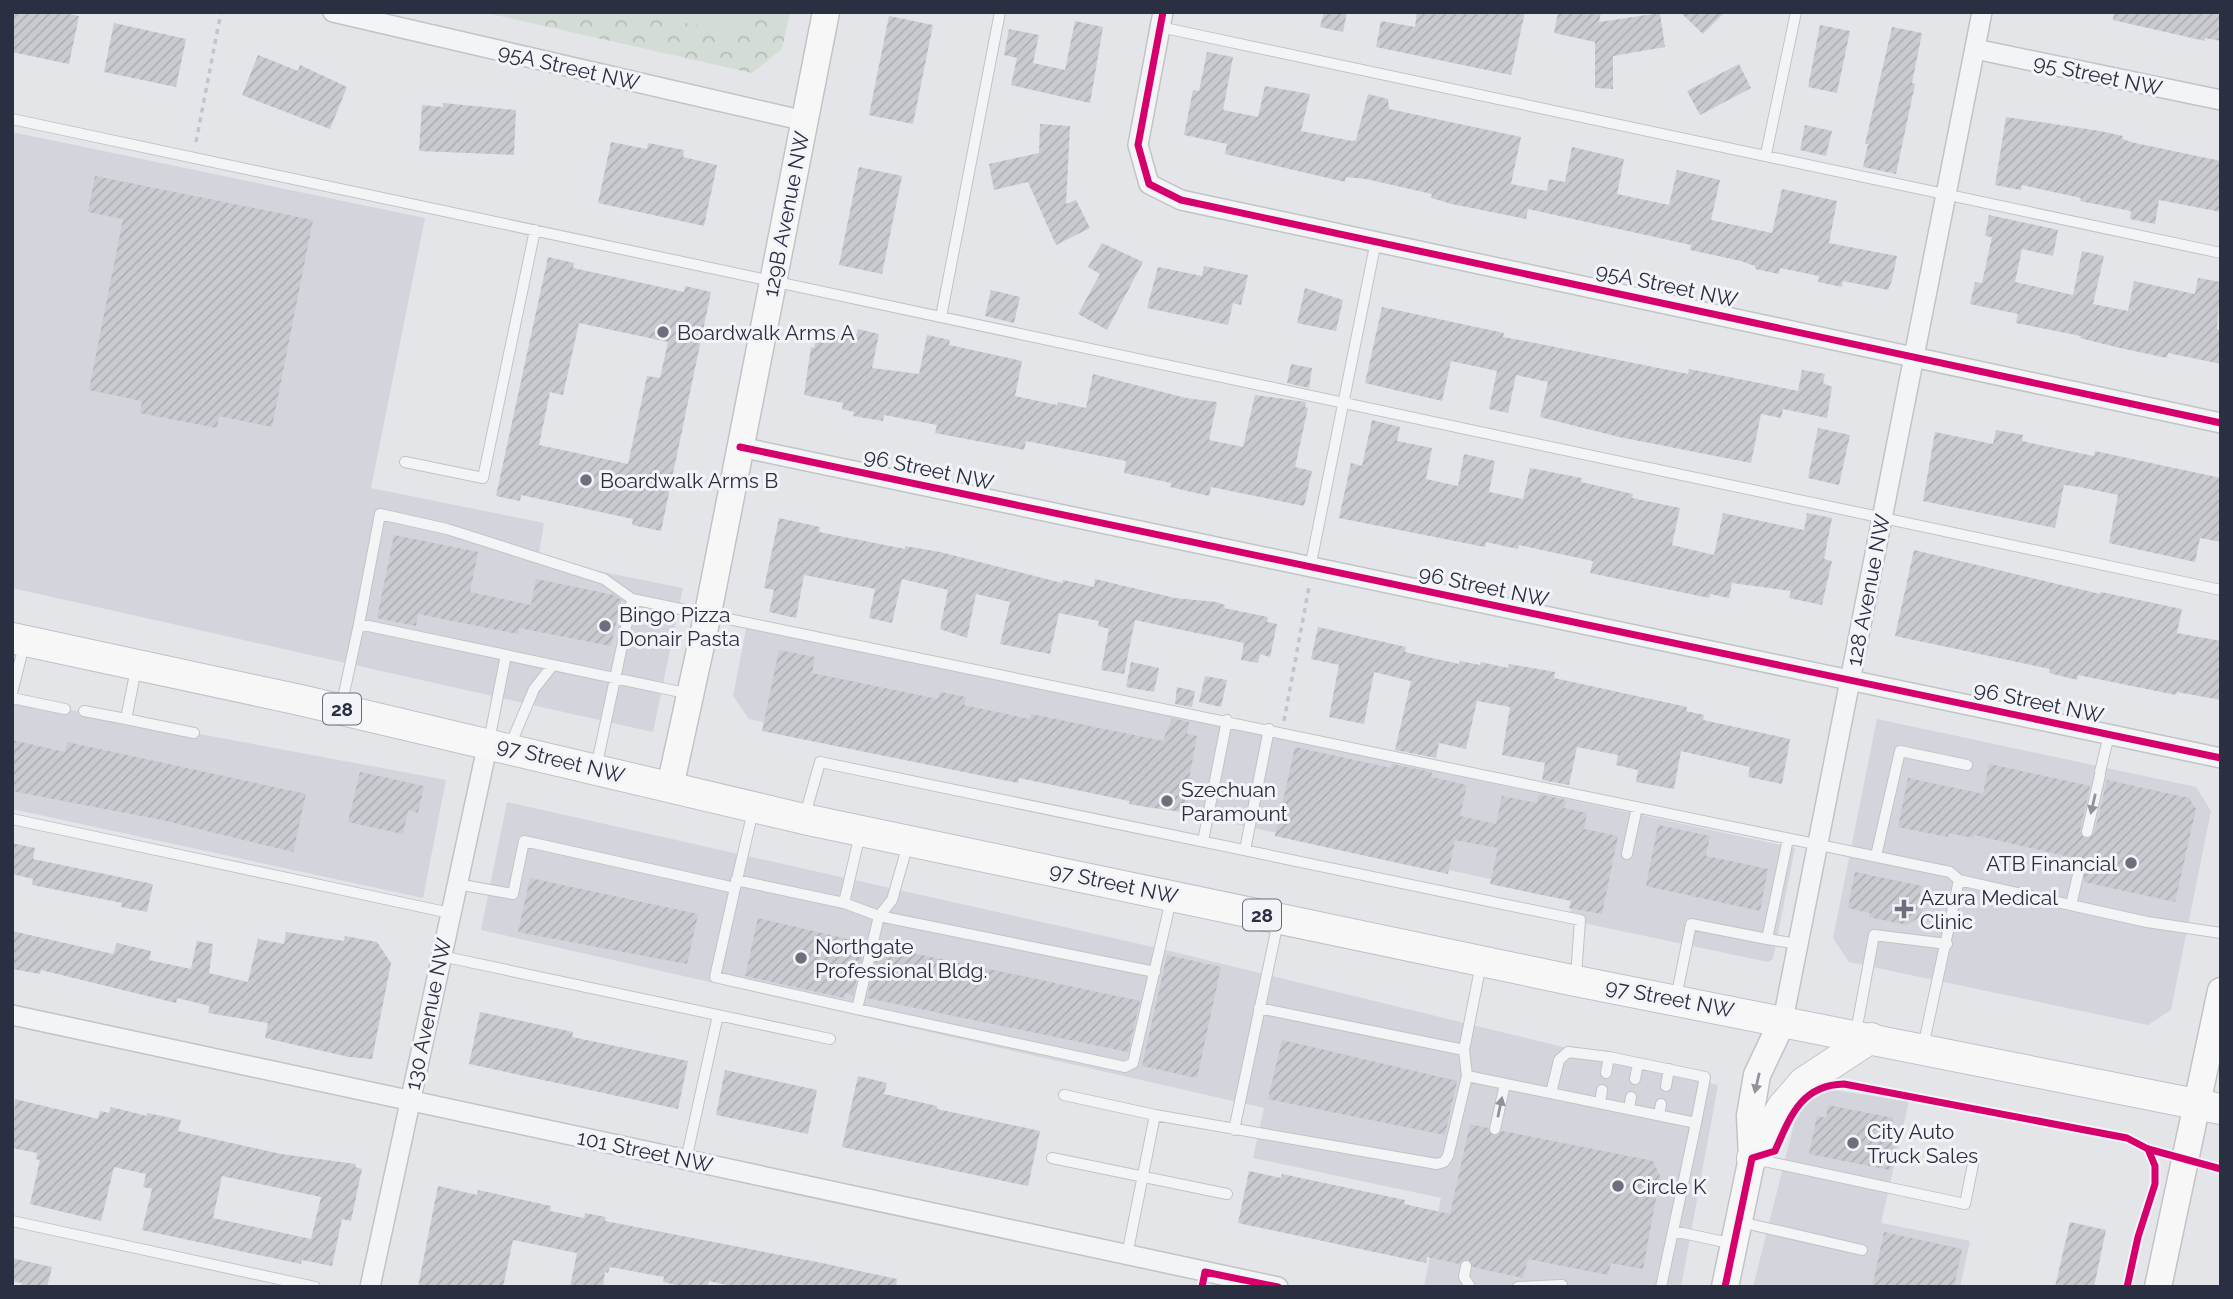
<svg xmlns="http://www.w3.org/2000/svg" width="2233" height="1299" viewBox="0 0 2233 1299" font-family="Raleway,sans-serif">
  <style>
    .built { fill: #d3d4dc }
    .forest { fill: url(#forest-crowns) }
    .pitch { fill: #d3dcd5 }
    .building { fill: url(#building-hatch); fill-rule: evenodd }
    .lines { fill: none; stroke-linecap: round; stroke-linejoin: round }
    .lane-casing { stroke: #c2c3c7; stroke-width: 12 }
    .street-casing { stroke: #c2c3c7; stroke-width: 22 }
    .secondary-casing { stroke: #c2c3c7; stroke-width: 29 }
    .primary-casing { stroke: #c0c2c6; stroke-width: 32 }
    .path { stroke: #c3c3c9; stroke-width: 3.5; stroke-dasharray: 5 5; stroke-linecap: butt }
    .lane { stroke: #f3f4f6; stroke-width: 10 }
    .street { stroke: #f3f4f6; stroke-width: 19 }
    .secondary { stroke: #f7f7f7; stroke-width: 26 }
    .primary { stroke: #f7f7f7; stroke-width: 30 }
    .cycleway-casing { stroke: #f2f4f8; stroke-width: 11 }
    .cycleway { stroke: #d6006c; stroke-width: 7 }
    .oneway { fill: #8f929c }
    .oneway2 { fill: #91939c }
    .poi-dot { fill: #6c6f7c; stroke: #f2f4f8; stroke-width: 2.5 }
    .labels { text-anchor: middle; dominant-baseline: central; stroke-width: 6; stroke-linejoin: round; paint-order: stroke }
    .shield { fill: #f2f4f8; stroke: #676a79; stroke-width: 2 }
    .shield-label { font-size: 19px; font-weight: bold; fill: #2b2f42 }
    .street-label { font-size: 21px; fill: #2b2f42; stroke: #f2f4f8 }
    .poi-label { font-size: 21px; fill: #2b2f42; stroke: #f2f4f8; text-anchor: start }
  </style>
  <defs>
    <pattern id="forest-crowns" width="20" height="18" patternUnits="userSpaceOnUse" patternTransform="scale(1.75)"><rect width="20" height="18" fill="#d3dcd5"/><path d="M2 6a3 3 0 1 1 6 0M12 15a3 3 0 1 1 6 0" fill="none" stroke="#b5bdb8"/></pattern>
    <pattern id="building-hatch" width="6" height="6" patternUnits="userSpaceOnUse" patternTransform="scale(1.75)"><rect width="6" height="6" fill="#cacbd0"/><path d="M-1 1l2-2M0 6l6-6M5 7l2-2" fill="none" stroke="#aeafb4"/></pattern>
  </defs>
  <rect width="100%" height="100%" fill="#e4e5e9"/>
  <!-- built -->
  <path class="built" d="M12,132L425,218L371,488L544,523L538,559L683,588L653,732L12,588Z
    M747,624L1795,848L1773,959L1768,962L1569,920L1573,897L749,719L733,696Z
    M12,699L446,780L423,898L12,809Z
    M1877,719L2196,787L2211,811L2171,1010L2148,1025L1849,962L1833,938Z
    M507,802L1162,949L1718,1085L1681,1287H1424L1441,1198L1253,1158L1264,1108L481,930Z
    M1825,1089L1909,1101L1881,1223L1970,1241L1960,1287H1753L1797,1112Z"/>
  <!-- forest -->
  <path class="forest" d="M482,12H790L782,49L752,73Z"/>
  <!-- pitch -->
  <path class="pitch" d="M634,12H735L731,33Z"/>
  <!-- building -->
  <path class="building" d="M12,12H59L79,16L69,64L12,52Z
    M1324,12H1347L1343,32L1320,27Z
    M1417,12H1525L1511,75L1376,47L1381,21L1415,27Z
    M1558,12H1601L1599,22L1660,13L1665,47L1613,56V89L1595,88V42L1554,33Z
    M1680,12H1725L1703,34Z
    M2114,12H2221V41L2205,38V41L2113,20Z
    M889,16L933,25L913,124L869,115Z
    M1075,21L1103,27L1090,103L1011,85L1017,58L1004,55L1009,29L1039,35L1033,63L1065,70Z
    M114,23L186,39L176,87L104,72Z
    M1820,25L1850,31L1837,93L1808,87Z
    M1892,27L1922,33L1912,83L1915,84L1896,174L1863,167L1868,144H1865Z
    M1207,52L1233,57L1223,110L1258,117L1265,86L1310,94L1301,131L1352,141L1356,140L1368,94L1388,99L1389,109L1521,137L1511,184L1547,191L1549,179L1565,182L1572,147L1624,159L1617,194L1669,205L1677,170L1720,180L1711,220L1772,233L1782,189L1837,201L1829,243L1897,256L1892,280L1888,290L1843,281L1842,287L1818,282L1819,276L1780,268L1779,274L1755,269V266L1741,261L1690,250L1691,245L1614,228L1528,209L1526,219L1452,204L1431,198L1432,194L1366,179L1346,177L1345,182L1225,154L1227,144L1184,135L1193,90L1199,91Z
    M258,55L298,71L300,65L347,87L330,129L242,95Z
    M1739,64L1751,88L1700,115L1687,91Z
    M443,103L516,110L514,155L419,151L422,105L443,107Z
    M2006,117L2100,131L2123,136L2122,139L2135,143L2221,161V212L2159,200L2155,224L2130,219L2131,211L2080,201L2081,198L2022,185L2021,190L1995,185Z
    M1040,124L1070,126L1066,204L1076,200L1090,228L1056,245L1028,182L994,190L989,164L1039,153Z
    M1805,125L1832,131L1826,156L1800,150Z
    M611,142L647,149L648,143L684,150L683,157L717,165L704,226L598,203Z
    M859,167L902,176L882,274L839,265Z
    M95,176L313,220L272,427L219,416L217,428L140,413L142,401L89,390L123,219L88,212Z
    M1989,215L2058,230L2053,256L2022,249L2015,282L2073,295L2082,251L2104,256L2093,304L2128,311L2134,281L2195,294L2198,278L2221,282L2217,329L2221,330V364L2168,353L2167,358L2120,348L2080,338L2081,336L2016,323L2018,314L1970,304L1975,282L1982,283L1992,237L1985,236Z
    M1102,243L1143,262L1107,330L1078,314L1100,274L1088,267Z
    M548,257L574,263L573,268L684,292L685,286L711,292L661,531L632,525L633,519L521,495L520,501L496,496ZM579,323L668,342L660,378L647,376L628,464L539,445L550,392L563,395Z
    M1204,266L1248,275L1241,305L1233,303L1228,325L1147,308L1158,267L1202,276Z
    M1305,288L1343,300L1336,331L1297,323Z
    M991,290L1020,297L1014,323L985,316Z
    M1382,307L1504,333L1503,337L1535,343L1688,374L1689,369L1798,391L1802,370L1825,374L1823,383L1832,387L1827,418L1783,409L1781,418L1761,414L1751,463L1619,437L1540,417L1548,382L1516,375L1508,413L1489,409L1497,371L1451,361L1442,401L1365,383Z
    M858,329L879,334L872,368L919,374L927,335L950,340L949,345L1022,361L1015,396L1057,405L1058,402L1086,408L1093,374L1186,398L1217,402L1209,440L1243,447L1255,395L1306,402L1305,407L1308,408L1295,467L1312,471L1304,506L1211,487L1209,496L1170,487L1171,483L1124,473L1126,461L1026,441L1024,450L935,433L937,425L884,415L883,421L853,416L854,412L842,409L843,403L804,395L811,347L814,348L817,331L855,339Z
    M1291,364L1312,368L1309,388L1287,383Z
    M1372,420L1400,427L1397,441L1432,448L1426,479L1458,486L1464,454L1495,461L1489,492L1523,499L1530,468L1582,478L1581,482L1633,494L1632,498L1680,508L1672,545L1714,555L1723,513L1804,530L1807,513L1832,518L1824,559L1832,561L1822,605L1789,598L1791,591L1732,583L1729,598L1710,594L1709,598L1590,573L1593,561L1537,549L1519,545L1518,549L1486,542L1485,547L1339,518L1351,463L1362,466Z
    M1818,428L1850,435L1839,485L1808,478Z
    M1996,430L2023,435L2022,441L2040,445L2094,456L2095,451L2221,478V542L2200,538L2195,562L2109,543L2118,495L2080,487L2064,485L2055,528L1923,501L1935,432L1993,444Z
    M779,518L820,527L819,532L905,549V546L940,552L1062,583L1063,580L1094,587L1095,579L1175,598L1216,602L1225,605L1224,608L1268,617L1267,622L1277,624L1270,657L1260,654L1258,663L1241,660L1244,643L1135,620L1124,674L1101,670L1109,629L1098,626L1099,621L1059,613L1050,654L1000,644L1010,602L976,594L967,638L940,629L948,590L902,579L892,623L869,618L875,589L804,575L796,618L769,612L774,590L764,588Z
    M394,535L478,552L470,592L531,605L536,579L614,595L621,600L611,646L519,628L518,634L418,614L416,626L377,618Z
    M1914,550L2100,594L2101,592L2182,609L2177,633L2221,641V700L2177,692L2176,695L2078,675L2077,680L2049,673L2050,669L1895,636Z
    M1318,627L1406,647L1405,652L1459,664L1460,661L1480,665L1481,662L1508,668L1509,664L1555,672L1554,678L1687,707L1686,711L1704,715L1703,720L1790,739L1782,784L1748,777L1750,767L1681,751L1674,789L1636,782L1638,770L1616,765L1618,755L1577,747L1569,785L1542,780L1545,763L1502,755L1510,707L1477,701L1466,749L1439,743L1436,758L1395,750L1411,681L1374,672L1364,724L1329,717L1339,665L1311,659Z
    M779,650L815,657L812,673L938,699L940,692L966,697L964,705L1030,719L1031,714L1163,741L1172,718L1189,722L1187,734L1197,736L1183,812L1146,807L1129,804L1130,801L1019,778L1018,783L762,731Z
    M1131,662L1159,668L1154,692L1126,687Z
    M1205,676L1227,680L1221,707L1199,702Z
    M1177,687L1195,691L1192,707L1175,704Z
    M12,740L65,752L67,742L306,794L293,852L162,820L12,791Z
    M1295,747L1391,768L1392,764L1432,772L1431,777L1467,785L1460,816L1496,824L1502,796L1537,803L1539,794L1566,800L1564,808L1587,813L1584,829L1618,836L1602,914L1569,908L1571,901L1490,884L1498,848L1455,840L1448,874L1275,836Z
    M1989,764L2090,786L2080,831L2086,839L2094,834L2107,780L2189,798L2196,809L2175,902L2084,882L2083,869L2075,868L2070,873L2074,858L1974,835L1973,838L1949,833L1948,837L1898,827L1908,778L1983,794Z
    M360,772L424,786L418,813L408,810L403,834L348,822Z
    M1658,825L1710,836L1706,856L1768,869L1760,911L1646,886Z
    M12,843L35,848L33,859L153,884L147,912L121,907L122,903L32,885L33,879L12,874Z
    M1855,872L1922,886L1920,895L1925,896L1921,916L1907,925L1869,917L1870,913L1848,908Z
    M530,878L698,914L687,964L518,932Z
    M758,918L865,943L853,995L845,993L844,998L745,976Z
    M12,931L113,954L117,943L151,951L149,960L191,969L197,941L213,944L209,973L248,982L258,939L284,944L286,932L344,941L345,936L377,942L391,963L372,1059L349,1057L265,1038L268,1023L208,1013L210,1006L177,998L176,1003L41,970L40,974L12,969Z
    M879,946L1140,1001L1128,1052L867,998Z
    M1167,955L1221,967L1197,1078L1142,1066Z
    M480,1012L573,1032L572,1037L688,1061L678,1109L469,1064Z
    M1282,1040L1457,1081L1445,1135L1268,1099Z
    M725,1070L817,1090L808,1134L716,1115Z
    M858,1076L887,1083L884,1094L937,1106V1109L1040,1131L1028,1186L842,1147Z
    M15,1099L98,1119L100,1111L109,1113L111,1107L147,1116V1113L181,1120L178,1131L281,1154L356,1164L355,1167L362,1169L351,1221L342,1219L332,1266L302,1260L301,1264L142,1230L152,1189L143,1187L146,1174L114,1167L101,1221L30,1204L40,1160L36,1159L37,1153L12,1148ZM222,1176L321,1197L311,1239L213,1218Z
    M1828,1105L1893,1118L1890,1131L1898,1133L1890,1170L1809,1154L1817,1116L1826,1118Z
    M1470,1124L1488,1128L1494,1136L1502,1131L1653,1161L1660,1176L1643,1269L1611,1263L1608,1275L1528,1259L1523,1278L1473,1267L1468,1259L1459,1264L1427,1257L1426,1263L1238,1223L1249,1171L1281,1178L1282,1174L1405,1200L1404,1204L1450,1214Z
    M438,1186L477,1195L478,1190L551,1206L550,1211L584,1218L585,1213L606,1217L605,1221L822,1263L897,1279L896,1287H736L709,1281L708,1287H686L663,1282L664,1277L610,1267L608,1273L605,1272L603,1287H570L577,1253L513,1240L503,1287H418Z
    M2070,1222L2106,1230L2094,1287H2055Z
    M1884,1232L1962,1249L1954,1287H1872Z
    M12,1258L52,1267L47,1287H21L22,1283L12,1281Z"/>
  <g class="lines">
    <defs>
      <path id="lane" d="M1160,27L2221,253
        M12,119L2221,590
        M1766,154L1796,12
        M941,317L1000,12
        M405,462L483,478L535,230
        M1310,568L1376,241
        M359,624L380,514L447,529L604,579L632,599
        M12,693L24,645
        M12,698L65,709
        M341,707L359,624L690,694
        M84,711L126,719L136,669
        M126,719L194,733
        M489,741L506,655
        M509,748L534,689L553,665
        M596,768L632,599L1950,872L1959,880L2147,922L2221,933
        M2100,772L2109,735
        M805,815L820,762L1580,920L1576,976
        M12,819L450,913
        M2087,832L2100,775
        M1203,841L1227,720
        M908,844L892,900L879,916L857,1009L1125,1067L1133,1063L1171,900
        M1245,850L1269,729
        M1627,854L1637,807
        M1876,856L1900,751L1967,765
        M736,880L844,903L860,834
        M457,884L513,894L524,841L735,888L753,811
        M735,888L715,977L857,1009
        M844,903L879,916L1155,972
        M2071,905L2078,875
        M1767,939L1798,944
        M441,956L830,1039
        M1481,964L1464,1050L1467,1076L1696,1123L1673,1231L1734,1244
        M1676,998L1691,924L1767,939L1788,839
        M1259,1008L1464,1050
        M1856,1032L1874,935L1947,944
        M1923,1047L1959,880
        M1606,1073L1609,1057
        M1635,1079L1638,1063
        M1666,1086L1669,1069
        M1551,1093L1559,1060L1568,1052L1609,1057L1705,1077L1696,1123
        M1064,1095L1155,1115L1127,1255
        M1600,1103L1602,1090
        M1629,1109L1631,1097
        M1155,1115L1437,1164L1444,1162L1448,1156L1467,1076
        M1659,1115L1661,1104
        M1495,1129L1505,1084
        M1234,1130L1278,922
        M1052,1158L1227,1194
        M1755,1159L1965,1204L1973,1164
        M686,1160L718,1015
        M12,1221L315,1287
        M1740,1222L1862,1250
        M1466,1266L1464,1277L1470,1287
        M1518,1287L1562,1285
        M1661,1287L1673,1231"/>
      <path id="street" d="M333,12L805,121
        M1163,12L1138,145L1149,184L1181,200L2221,423
        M1975,49L2221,100
        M740,447L2221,758
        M12,1015L1278,1287
        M1783,1020L1982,12
        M370,1287L488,743"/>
      <path id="secondary" d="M670,787L708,613L826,12
        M1725,1287L1752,1158L1750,1116L1757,1075L1783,1020
        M2158,1287L2221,991"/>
      <path id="primary" d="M12,638L300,700L804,819L1576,981L2221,1109
        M1752,1158L1783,1106L1804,1082L1871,1038"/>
    </defs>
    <!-- lane casing -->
    <use href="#lane" class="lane-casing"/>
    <!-- street casing -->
    <use href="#street" class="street-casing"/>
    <!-- secondary casing -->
    <use href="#secondary" class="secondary-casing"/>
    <!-- primary casing -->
    <use href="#primary" class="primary-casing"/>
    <!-- path -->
    <path class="path" d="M196,142L221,12
      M1284,721L1309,587"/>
    <!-- lane -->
    <use href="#lane" class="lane"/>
    <!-- street -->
    <use href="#street" class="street"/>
    <!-- secondary -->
    <use href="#secondary" class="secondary"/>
    <!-- primary -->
    <use href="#primary" class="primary"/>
    <defs>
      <path id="cycleway" d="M1163,12L1138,145L1149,184L1181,200L2221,423
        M740,447L2221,758
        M1202,1287L1205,1272L1278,1287
        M1725,1287L1752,1158L1775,1151C1790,1117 1801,1085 1844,1084L2127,1138L2148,1149L2221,1169
        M2127,1287L2138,1237L2155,1184V1166L2148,1149"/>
    </defs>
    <!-- cycleway casing -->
    <use href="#cycleway" class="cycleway-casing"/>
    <!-- cycleway -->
    <use href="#cycleway" class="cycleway"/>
  </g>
  <!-- one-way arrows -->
  <defs><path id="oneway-solid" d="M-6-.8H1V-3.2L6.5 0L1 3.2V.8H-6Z" transform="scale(1.75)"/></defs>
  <g class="oneway">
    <use href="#oneway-solid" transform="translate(2093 804) rotate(103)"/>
    <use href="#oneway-solid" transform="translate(1500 1107) rotate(-78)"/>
  </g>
  <use class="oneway2" href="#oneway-solid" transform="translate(1757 1083) rotate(103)"/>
  <!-- markers -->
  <g class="poi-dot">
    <circle cx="663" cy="332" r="7"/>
    <circle cx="586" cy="480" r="7"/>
    <circle cx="605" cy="626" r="7"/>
    <circle cx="1167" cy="801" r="7"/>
    <circle cx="2131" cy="863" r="7"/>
    <path d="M1900.5 898.5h7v7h7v7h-7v7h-7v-7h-7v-7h7z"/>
    <circle cx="801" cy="958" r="7"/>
    <circle cx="1853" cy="1143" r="7"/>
    <circle cx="1618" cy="1186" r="7"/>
  </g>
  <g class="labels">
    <!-- shield labels -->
    <g class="shield">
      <rect x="323" y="693.5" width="38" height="31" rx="5"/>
      <rect x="1243" y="899.5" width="38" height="31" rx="5"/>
    </g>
    <g class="shield-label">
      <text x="342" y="709">28</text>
      <text x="1262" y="915">28</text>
    </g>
    <!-- street labels -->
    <g class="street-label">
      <text transform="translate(569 67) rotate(13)">95A Street NW</text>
      <text transform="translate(2098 75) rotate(12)">95 Street NW</text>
      <text transform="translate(786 214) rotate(-79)">129B Avenue NW</text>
      <text transform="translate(1667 285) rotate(12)">95A Street NW</text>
      <text transform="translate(929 469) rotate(12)">96 Street NW</text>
      <text transform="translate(1484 586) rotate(12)">96 Street NW</text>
      <text transform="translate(1868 590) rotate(-79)">128 Avenue NW</text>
      <text transform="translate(2039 702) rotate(12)">96 Street NW</text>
      <text transform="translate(561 760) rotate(14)">97 Street NW</text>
      <text transform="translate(1114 883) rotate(12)">97 Street NW</text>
      <text transform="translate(1670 998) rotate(11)">97 Street NW</text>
      <text transform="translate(428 1014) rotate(-78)">130 Avenue NW</text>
      <text transform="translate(645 1151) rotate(12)">101 Street NW</text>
    </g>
    <!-- poi labels -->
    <g class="poi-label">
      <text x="677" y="332">Boardwalk Arms A</text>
      <text x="600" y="480">Boardwalk Arms B</text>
      <text x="619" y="614">Bingo Pizza<tspan x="619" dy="24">Donair Pasta</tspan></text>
      <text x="1181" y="789">Szechuan<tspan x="1181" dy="24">Paramount</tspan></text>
      <text x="2117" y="863" text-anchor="end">ATB Financial</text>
      <text x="1920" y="897">Azura Medical<tspan x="1920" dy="24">Clinic</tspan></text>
      <text x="815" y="946">Northgate<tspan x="815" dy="24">Professional Bldg.</tspan></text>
      <text x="1867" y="1131">City Auto<tspan x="1867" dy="24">Truck Sales</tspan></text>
      <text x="1632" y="1186">Circle K</text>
    </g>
  </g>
  <!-- border -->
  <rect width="2233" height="1299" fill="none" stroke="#2b2f42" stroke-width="28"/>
</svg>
